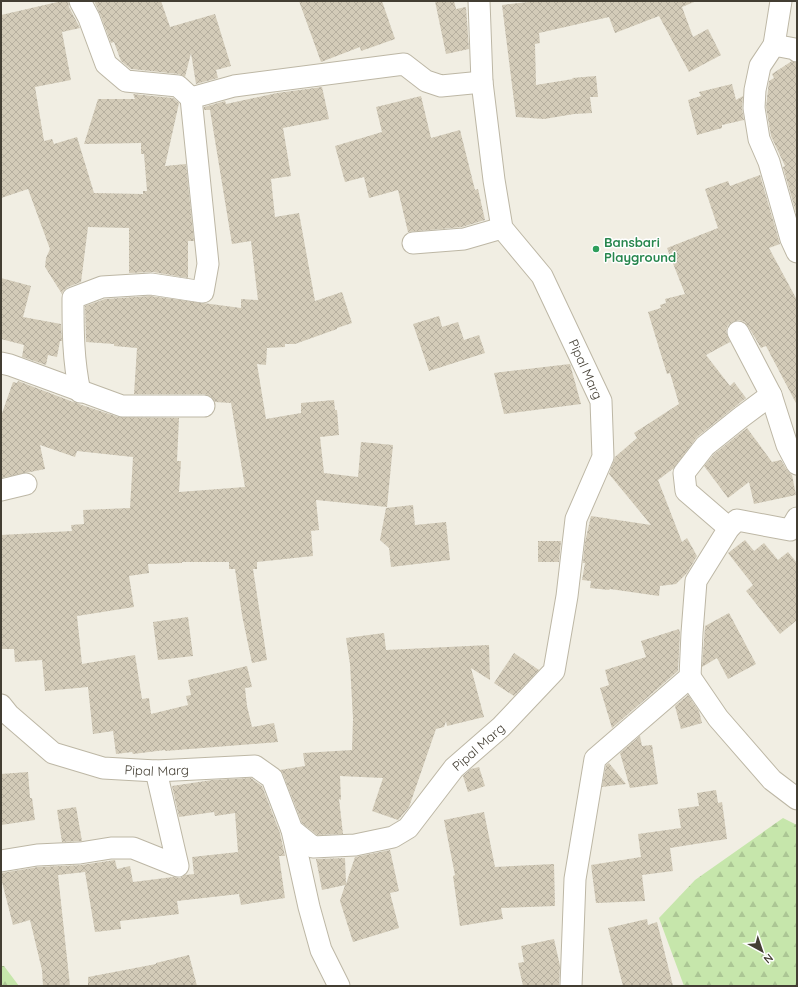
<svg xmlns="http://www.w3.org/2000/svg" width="798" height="987" viewBox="0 0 798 987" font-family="Quicksand,sans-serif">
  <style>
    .forest { fill: url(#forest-firs) }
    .building { fill: url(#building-cross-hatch) }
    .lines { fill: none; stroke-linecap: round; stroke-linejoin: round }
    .minor-casing { stroke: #bdb7a5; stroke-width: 23 }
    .minor { stroke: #fff; stroke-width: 21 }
    .leisure-dot { fill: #2e9e5b; stroke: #fff; stroke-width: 1.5 }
    .labels { text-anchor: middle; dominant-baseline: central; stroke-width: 3; stroke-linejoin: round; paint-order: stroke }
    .leisure-label { font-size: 13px; font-weight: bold; fill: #27864d; stroke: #fff; text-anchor: start }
    .street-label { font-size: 13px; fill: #433e33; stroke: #fff }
  </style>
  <defs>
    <pattern id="forest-firs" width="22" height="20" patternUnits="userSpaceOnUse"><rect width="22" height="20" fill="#c6e6ab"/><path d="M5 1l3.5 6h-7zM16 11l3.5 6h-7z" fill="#abc694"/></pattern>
    <pattern id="building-cross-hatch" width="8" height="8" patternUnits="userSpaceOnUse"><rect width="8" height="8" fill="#d3cbb8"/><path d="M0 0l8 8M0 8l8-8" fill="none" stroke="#b6af9f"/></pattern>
  </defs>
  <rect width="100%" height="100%" fill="#f1eee3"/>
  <!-- forest -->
  <path class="forest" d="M783,818L797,825V986H684L659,918L695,880Z
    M1,966H4L19,986H1Z"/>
  <!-- building -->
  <path class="building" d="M62,1H68L69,7L80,28L62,32L71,80L35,87L44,141L52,139L54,144L77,137L94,193L143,194V191H147L144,154H141V143L84,144L98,99H135L133,94L173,98L179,103L165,166L186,164L194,241H188V278L153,272L129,273V228L88,227L81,282L68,287L63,291L62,294L45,267L46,258L50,249L28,189L1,198V15Z
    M94,1H161L170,27L215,14L231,66L216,70L218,78L196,84L191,53L185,77L179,74L131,69L121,61L114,42L111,43L100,14Z
    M299,1H382L395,39L361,51L360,47L321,62Z
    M435,1H454L456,9L466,7L469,49L446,54Z
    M537,1H694V2L682,7L693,37L708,29L721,55L689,72L659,16L615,33L609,17L539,33L540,43L535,44L536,85L573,79L572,78L596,76L598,97H590L592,113L574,114L544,119L516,117L502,5Z
    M792,61L797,63V216L783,167L785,166L771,136L766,107L769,81L774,78L772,74Z
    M732,84L736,100L743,96L742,108L744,120L722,125V128L697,135L688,100L701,96L699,92Z
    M322,87L329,119L283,128L291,176L271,179L275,217L299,213L315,301L342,292L352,323L337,328V329L295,344H285V347L267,348L266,365L257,364L266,419L301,413V403L334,400L335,410H337L339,435L320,437L324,473L358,477L361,442L393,445L387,507L316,500L319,530L311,531L313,556L257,562V569H253L267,660L252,663L242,615L235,569H229V562H182V563L148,564L149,573L129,576L134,607L77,616L82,664L135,655L142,699L149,698L151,714L188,705L186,696L191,695L188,680L247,666L252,687L245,688L247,706L252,727L274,723L278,742L165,751V750L133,754L132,752L116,754L113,731L93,734L88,687L45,691L42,660L15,662L14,649H1V535L72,531L71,525L84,524L83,510L130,508L133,457L77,451L75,457L40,445L45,469L1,478V416L13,382L17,383L18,381L76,403L118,417L179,418L177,461H181L179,492L245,487L231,403L215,402L210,396L204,394H134L137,348L114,346V344L86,342L85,306L105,299L150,296L241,308V299L258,300L251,241L232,244L210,110H204V107L225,101L226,104L277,93Z
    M421,96L431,138L460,130L475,190L478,189L485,220L462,227L408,232L398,190L369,198L364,177L345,182L335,146L382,132L376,107Z
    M760,175L780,244L769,248L797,300V405L766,346L761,348L751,331L745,322L739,320L732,322L728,325L726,331L730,342L706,355L730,386L734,382L746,398L697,437L674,468L658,480L682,542L687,538L697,556L687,573L676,584L660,586L659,596L610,589L609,590L590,588L591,581L582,580L585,563H583L585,542L591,516L651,525L609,474L615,457L637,438L634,433L679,404L670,373L667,374L648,312L661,308L660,305L666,303L665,299L685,294L667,248L718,228L705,189L728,181L730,186Z
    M1,278L31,286L23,317L61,324L62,341H60L57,357L48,355L46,365L22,357L24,345L1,339Z
    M439,316L442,327L458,322L464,340L479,335L485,353L429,371L413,324Z
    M570,364L581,404L504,414L494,373Z
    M747,428L772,462L781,460L787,470L792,475L796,495L754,504L749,482L728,498L704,466L714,454Z
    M413,505L415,525L446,522L450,560L391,567L389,548L380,540L386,508Z
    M745,540L754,551L764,543L778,560L788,552L797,563V620L780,634L746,591L753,585L728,553Z
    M538,541H561L559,562H538Z
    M729,613L756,664L728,679L717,658L702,667L705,626Z
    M188,617L193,656L158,660L153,622Z
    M679,629L680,633L678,671L612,728L600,688L609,685L605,670L646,657L641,641Z
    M384,633L386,650L489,645L490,680L471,668L484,717L447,726L446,721L444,727L436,729L409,807L398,820L372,811L383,778L340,776L341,800L339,799L343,834L317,835L302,823L283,774L280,770L305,766L303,753L352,750L353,719L350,664L346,638Z
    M514,653L539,670L514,696L494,683Z
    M688,695L699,711L702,723L681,729L675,706Z
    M640,736L642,746L652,745L658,784L630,788L620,753Z
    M609,763L626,784L602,787L606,765Z
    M479,767L485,786L468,792L463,776L471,769Z
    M28,772L30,798H32L35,820L1,825V774Z
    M251,778L262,786L280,833L285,856H279L285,898L241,905L239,894L177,901L179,914L120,921L121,929L95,932L85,872L58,875L70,986H43L42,970L30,920L13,925L1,878V873L38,867L81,865L115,860L117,869L130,866L133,882L173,877L180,878L185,875L194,874L192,857L238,852L235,813L215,816L214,812L179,817L172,786L212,780Z
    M716,790L718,803L722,802L727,839L670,848L673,871L642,875L645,901L596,903L591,865L641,857L638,834L681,828L678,809L699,806L697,793Z
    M76,807L82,841L62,842L57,810Z
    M484,812L495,867L554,864L555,906L501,908L503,919L460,926L453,876L455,875L444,820Z
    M390,850L399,891L390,893L399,928L353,942L340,901L345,885L322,890L316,859L345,858L346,884L355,857Z
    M647,919L648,925L657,922L673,986H623L608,928Z
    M554,939L560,966L559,986H523L518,963L524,962L521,946Z
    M189,955L197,986H88V977L156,964V963Z"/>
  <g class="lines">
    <defs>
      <g id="minor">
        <path d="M80,1L89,18L106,64L126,81L178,86L191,98"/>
        <path d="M774,45L781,1"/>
        <path d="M797,51L795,49L774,45L760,66L755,90L754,108L759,139L769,162L791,239L797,252"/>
        <path d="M413,243L464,239L502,228"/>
        <path d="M738,332L771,395L787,445L797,464"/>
        <path d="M1,363L10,365L122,406H204"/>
        <path d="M80,392C73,360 73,330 73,298L102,287L151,284L203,292L208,264L191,98L234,86L404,64L426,81L441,86L482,82"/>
        <path d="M1,490L26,484"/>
        <path d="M729,528L686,491L684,473L705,446L740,418L771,395"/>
        <path d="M690,677L718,718L772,780L797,799"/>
        <path id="s1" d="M1,705L9,715L53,753L103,768L156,771L255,766L272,778L292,830L313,847L355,845L393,837L408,828L454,768L501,727L554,671L567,596L576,519L603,457L601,401L542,276L502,228L494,180L482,82L479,1"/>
        <path d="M292,830L309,907L321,950L339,986"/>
        <path d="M1,861L37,855L80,853L111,848H133L178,866L156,771"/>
        <path d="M571,986L575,879L595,759L690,677L692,633L696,581L729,528L737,520L790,530L797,518"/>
      </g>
    </defs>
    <!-- minor casing -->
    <use href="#minor" class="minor-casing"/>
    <!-- minor -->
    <use href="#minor" class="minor"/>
  </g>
  <!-- markers -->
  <circle class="leisure-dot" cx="596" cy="249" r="4"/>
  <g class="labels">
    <!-- leisure labels -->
    <g class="leisure-label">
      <text x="604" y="242">Bansbari<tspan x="604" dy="15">Playground</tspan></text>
    </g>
    <!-- street labels -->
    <g class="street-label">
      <text transform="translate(586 369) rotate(66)">Pipal Marg</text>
      <text stroke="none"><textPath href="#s1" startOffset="585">Pipal Marg</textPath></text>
      <text stroke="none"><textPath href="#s1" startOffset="177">Pipal Marg</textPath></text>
    </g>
  </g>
  <!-- border -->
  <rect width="798" height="987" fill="none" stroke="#433e33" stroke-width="4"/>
  <!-- north arrow -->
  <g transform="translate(762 951) rotate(140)" stroke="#ffffff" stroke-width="3" paint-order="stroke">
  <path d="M0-3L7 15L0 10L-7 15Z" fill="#433e33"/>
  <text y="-6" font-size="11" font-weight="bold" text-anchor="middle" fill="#433e33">N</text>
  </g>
</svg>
